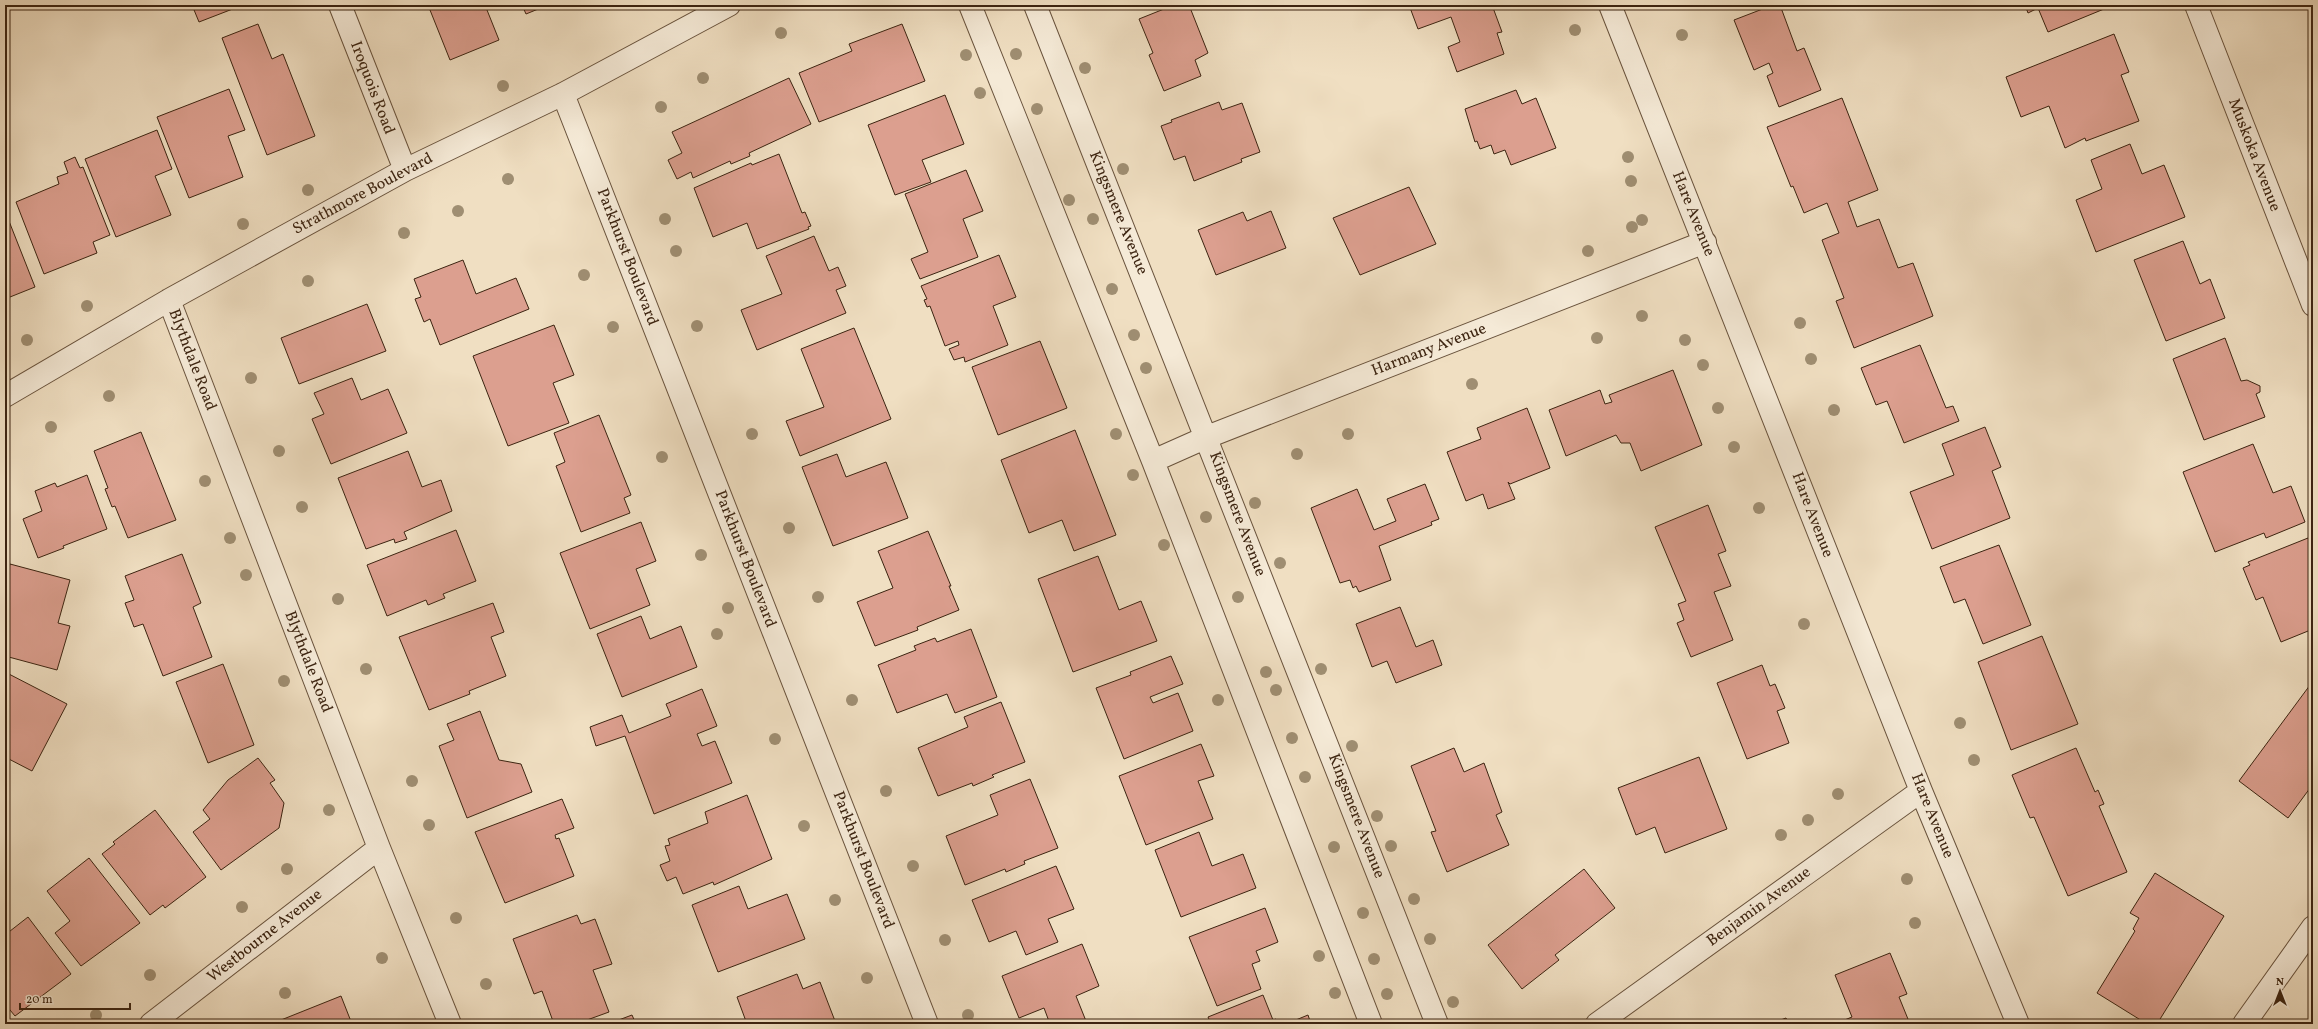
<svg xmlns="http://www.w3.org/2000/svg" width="2318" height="1029" viewBox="0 0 2318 1029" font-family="Vollkorn,serif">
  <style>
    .building { fill: #dc9f8f; stroke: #3c2411 }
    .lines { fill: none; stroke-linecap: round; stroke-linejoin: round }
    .street-casing { stroke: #69533d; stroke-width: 24 }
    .street { stroke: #f5ead7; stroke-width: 22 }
    .tree { fill: #9f8e72 }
    .labels { text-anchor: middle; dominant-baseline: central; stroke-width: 4; stroke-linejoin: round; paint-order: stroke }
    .street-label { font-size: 16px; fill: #3c2411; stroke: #f5ead7 }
  </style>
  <rect width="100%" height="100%" fill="#f0dfc2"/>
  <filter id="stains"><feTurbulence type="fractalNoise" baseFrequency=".005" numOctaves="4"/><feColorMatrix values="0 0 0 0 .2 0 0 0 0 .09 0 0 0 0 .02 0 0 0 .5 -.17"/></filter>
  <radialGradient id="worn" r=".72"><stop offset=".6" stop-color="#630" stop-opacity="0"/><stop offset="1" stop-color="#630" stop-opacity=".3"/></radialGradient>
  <!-- building -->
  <path class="building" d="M192,5H243L199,22Z
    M428,5H485L499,40L450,60Z
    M522,5H548L526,14Z
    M1174,5H1189L1208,53L1195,60L1201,76L1164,91L1149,55L1153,53L1139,19Z
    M1409,5H1492L1502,32L1497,33L1504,54L1457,72L1448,47L1460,42L1451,17L1418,29Z
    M1773,5H1780L1797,51L1804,48L1821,90L1779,107L1767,76L1773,73L1769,63L1754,70L1734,20Z
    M2025,5H2103L2104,9L2048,32L2038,8L2028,13Z
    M258,24L272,59L283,54L315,136L267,155L222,38Z
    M902,24L925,81L819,122L799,73L852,51L849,44Z
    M2114,34L2129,72L2121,75L2139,121L2086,141L2085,138L2065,148L2049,106L2021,117L2006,77Z
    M789,78L811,124L749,153L750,156L731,164L730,161L693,178L691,172L677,179L668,160L682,153L672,132Z
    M229,89L245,130L228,136L243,177L189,198L157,117Z
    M1516,90L1522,104L1536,98L1556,148L1511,165L1505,150L1494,154L1491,145L1480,149L1477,141L1475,142L1465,109Z
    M945,95L964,144L922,160L931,182L895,195L868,125Z
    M1842,98L1878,190L1848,202L1857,227L1879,219L1898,268L1913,263L1933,316L1854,348L1836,301L1844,298L1822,240L1839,233L1827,203L1804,213L1793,186L1791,187L1767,127Z
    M1219,102L1222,110L1242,103L1260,152L1241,159L1242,162L1194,181L1185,156L1174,160L1161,126L1172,122L1171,120Z
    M157,130L172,169L155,176L171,215L116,237L85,159Z
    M2130,144L2142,174L2164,165L2185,217L2096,252L2076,200L2102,189L2091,160Z
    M779,154L802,213L805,212L811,226L808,227L809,229L757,249L747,223L713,237L694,188L751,163L752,165Z
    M75,157L80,168L83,167L110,235L93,242L97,253L44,274L16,202L59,184L57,177L68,173L64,162Z
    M966,170L983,211L963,219L978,257L920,279L911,259L928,252L905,194Z
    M1409,187L1436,244L1360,275L1333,218Z
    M5,211L35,287L5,299Z
    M1271,211L1286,248L1216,275L1198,230L1243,212L1247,221Z
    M814,236L829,271L838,267L846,286L836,290L846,313L757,350L741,310L782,294L766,256Z
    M2183,241L2200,284L2210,279L2225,318L2166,341L2134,260Z
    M999,255L1016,297L993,306L1008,345L965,362L964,357L954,360L949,349L959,345L958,341L945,346L930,306L927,307L924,300L927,299L921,286Z
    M463,260L476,294L516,278L529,309L440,345L430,319L424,322L415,299L421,297L414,279Z
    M367,304L386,351L299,384L281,338Z
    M554,325L574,375L553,383L569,423L508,446L473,356Z
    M854,328L891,419L800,456L786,421L824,407L801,349Z
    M2225,338L2241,381L2247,380L2260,386V392L2256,394L2265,417L2204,440L2173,359Z
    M1040,341L1067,408L998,435L972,367Z
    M1920,345L1946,408L1953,406L1959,421L1904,443L1887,401L1876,405L1861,368Z
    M1673,370L1702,445L1641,471L1630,443H1621L1616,435L1566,456L1549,410L1600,390L1605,404L1612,402L1609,395Z
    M352,378L361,400L388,389L407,433L331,464L312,419L324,414L314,393Z
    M1527,408L1550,468L1510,484L1508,482L1515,499L1488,509L1483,494L1466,501L1447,452L1481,439L1477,428Z
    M599,415L631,495L624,498L630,513L581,532L556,466L565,462L554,433Z
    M1985,427L2001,467L1992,471L2010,518L1932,549L1910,492L1954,475L1942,444Z
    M1075,430L1116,535L1074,551L1062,520L1029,533L1001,460Z
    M141,432L176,520L128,538L115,506L112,507L105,489L108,488L94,451Z
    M2253,444L2273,493L2291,486L2305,522L2266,538L2264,533L2215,552L2183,472Z
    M408,451L422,487L441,480L452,511L404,532L407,539L395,543L394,539L366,549L338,478Z
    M837,454L846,477L886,462L908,518L833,546L802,467Z
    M87,475L107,529L63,546L64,548L38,558L23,519L42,511L35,491L55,483L57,487Z
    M1425,484L1439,519L1431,522L1432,525L1379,546L1391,580L1359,592L1356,586L1353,588L1350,580L1340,583L1311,508L1357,489L1374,530L1396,521L1387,499Z
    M1708,505L1726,551L1718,554L1731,586L1714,592L1733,640L1691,657L1677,623L1684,620L1678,604L1686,601L1655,527Z
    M641,522L656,561L636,569L650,605L590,629L560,553Z
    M456,530L476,581L443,594L445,598L428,605L426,600L387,616L367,565Z
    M928,531L951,586H949L959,610L917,627L918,630L875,646L857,602L893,588L878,551Z
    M2308,538L2313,551V629L2281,642L2263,597L2256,600L2243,568L2250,565L2248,562Z
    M1999,545L2031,625L1983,644L1965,599L1954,603L1940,567Z
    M182,554L201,603L193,607L212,657L163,676L143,624L134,627L125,603L134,600L125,576Z
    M1098,556L1119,610L1141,601L1157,641L1073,672L1038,579Z
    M10,564L70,580L58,623L70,626L57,670L5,656V583Z
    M493,603L504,632L491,637L506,676L469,691L470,694L429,710L399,637Z
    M1400,607L1416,647L1433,640L1442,665L1396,683L1387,661L1372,667L1356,624Z
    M641,616L650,639L681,626L697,667L622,697L597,634Z
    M971,629L997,697L955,713L947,694L897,713L878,665L916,650L914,646L935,638L937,642Z
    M2042,636L2078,724L2011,750L1978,662Z
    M1171,656L1183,684L1150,697L1153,703L1178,693L1193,731L1124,759L1096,688L1131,675L1130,672Z
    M223,664L254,745L208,763L176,682Z
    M1762,665L1770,686L1775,684L1785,708L1777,711L1789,743L1747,759L1717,683Z
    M5,672L67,704L32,771L5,757Z
    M2313,681V770L2309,775L2313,778V784L2288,818L2239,781Z
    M702,689L717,726L697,734L702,746L715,741L732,783L654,814L625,736L596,746L590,727L622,715L629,733L671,716L666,704Z
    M1001,702L1025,762L992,775L994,777L973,786L972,783L938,796L918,748L968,727L964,717Z
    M480,711L499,760L521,764L532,792L467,818L439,746L454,740L447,724Z
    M1201,744L1214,776L1198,781L1213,819L1146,845L1119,776Z
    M1454,748L1464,772L1484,763L1502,812L1496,815L1509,845L1447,872L1431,832L1436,831L1411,766Z
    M2076,748L2095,792L2098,790L2104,804L2099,806L2127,872L2068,896L2034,817L2030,818L2012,775Z
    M1699,757L1727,829L1665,853L1655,827L1636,835L1618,788Z
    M258,758L275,780L270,783L284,803L279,828L221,870L193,832L210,819L203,810L228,780Z
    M1030,779L1058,848L1024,861L1025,864L1006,872L1005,869L965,885L946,836L998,815L990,795Z
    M747,795L772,859L714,885L713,882L683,894L676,877L667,881L660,865L670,861L665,846L670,845L668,839L708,823L705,812Z
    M562,799L574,828L555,835L556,839L559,838L574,876L505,903L475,832Z
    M155,810L206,877L165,908L163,905L150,915L102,854L115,844L113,842Z
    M1199,832L1212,866L1243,854L1256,888L1181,917L1155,850Z
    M89,858L140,923L81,966L55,933L70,921L47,891Z
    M1056,866L1074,909L1048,919L1058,942L1026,955L1016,931L989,942L972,900Z
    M1584,869L1615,908L1555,955L1559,960L1522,989L1488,945Z
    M2155,873L2224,916L2157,1024H2147L2097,993L2135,931L2133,929L2139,918L2130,913Z
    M739,886L748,909L787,894L805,939L718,972L692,905Z
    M1265,908L1278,942L1256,951L1260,961L1252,964L1261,989L1217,1006L1189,937Z
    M577,915L581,924L595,919L612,964L593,970L609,1012L576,1024H554L542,991L534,994L513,939Z
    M28,917L71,974L15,1016L5,1004V935Z
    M1082,944L1099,986L1076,996L1086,1021L1077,1024H1050L1044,1008L1019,1018L1002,976Z
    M1890,953L1907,994L1899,997L1910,1024H1843L1842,1021L1852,1017L1835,975Z
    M797,974L803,989L820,982L835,1021L828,1024H747L737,997Z
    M1263,995L1273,1020L1276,1019L1278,1024H1211L1208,1017Z
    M341,996L352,1024H271Z
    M632,1015L636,1024H608Z
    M1308,1015L1311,1024H1286Z
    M1786,1018L1789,1024H1770Z"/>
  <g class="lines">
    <defs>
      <path id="street" d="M340,5L405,170
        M970,5L1153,461L1371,1024
        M1035,5L1437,1024
        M1610,5L1921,791L2018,1024
        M2196,5L2313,305
        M563,94L927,1024
        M169,300L379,848L450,1024
        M5,396L169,300L405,170L563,94L729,5
        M1153,461L1207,437L1705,242
        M151,1024L379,848
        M1597,1024L1921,791
        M2244,1024L2313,927"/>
    </defs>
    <!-- street casing -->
    <use href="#street" class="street-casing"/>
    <!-- street -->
    <use href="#street" class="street"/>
  </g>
  <!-- trees -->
  <g class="tree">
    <circle cx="1575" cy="30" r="6"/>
    <circle cx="781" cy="33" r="6"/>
    <circle cx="1682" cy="35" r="6"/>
    <circle cx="1016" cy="54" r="6"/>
    <circle cx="966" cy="55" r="6"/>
    <circle cx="1085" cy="68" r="6"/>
    <circle cx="703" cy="78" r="6"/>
    <circle cx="503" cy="86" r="6"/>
    <circle cx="980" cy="93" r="6"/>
    <circle cx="661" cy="107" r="6"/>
    <circle cx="1037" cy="109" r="6"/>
    <circle cx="1628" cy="157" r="6"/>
    <circle cx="1123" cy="169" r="6"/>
    <circle cx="508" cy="179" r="6"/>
    <circle cx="1631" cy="181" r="6"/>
    <circle cx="308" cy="190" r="6"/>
    <circle cx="1069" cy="200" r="6"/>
    <circle cx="458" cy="211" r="6"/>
    <circle cx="665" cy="219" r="6"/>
    <circle cx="1093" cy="219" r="6"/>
    <circle cx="1642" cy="220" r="6"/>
    <circle cx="243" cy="224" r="6"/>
    <circle cx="1632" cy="227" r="6"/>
    <circle cx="404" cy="233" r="6"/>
    <circle cx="676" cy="251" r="6"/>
    <circle cx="1588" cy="251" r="6"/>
    <circle cx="584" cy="275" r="6"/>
    <circle cx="308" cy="281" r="6"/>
    <circle cx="1112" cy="289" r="6"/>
    <circle cx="87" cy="306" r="6"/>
    <circle cx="1642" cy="316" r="6"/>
    <circle cx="1800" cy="323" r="6"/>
    <circle cx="697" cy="326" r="6"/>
    <circle cx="613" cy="327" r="6"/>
    <circle cx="1134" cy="335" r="6"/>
    <circle cx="1597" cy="338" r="6"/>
    <circle cx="27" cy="340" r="6"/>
    <circle cx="1685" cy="340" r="6"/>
    <circle cx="1811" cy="359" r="6"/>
    <circle cx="1703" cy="365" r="6"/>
    <circle cx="1146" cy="368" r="6"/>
    <circle cx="251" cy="378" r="6"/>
    <circle cx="1472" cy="384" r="6"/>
    <circle cx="109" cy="396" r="6"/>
    <circle cx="1718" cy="408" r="6"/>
    <circle cx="1834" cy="410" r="6"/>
    <circle cx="51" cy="427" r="6"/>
    <circle cx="752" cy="434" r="6"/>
    <circle cx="1116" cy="434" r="6"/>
    <circle cx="1348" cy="434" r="6"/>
    <circle cx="1734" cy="447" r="6"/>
    <circle cx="279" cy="451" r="6"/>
    <circle cx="1297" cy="454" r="6"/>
    <circle cx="662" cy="457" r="6"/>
    <circle cx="1133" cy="475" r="6"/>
    <circle cx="205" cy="481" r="6"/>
    <circle cx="1255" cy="503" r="6"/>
    <circle cx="302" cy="507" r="6"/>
    <circle cx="1759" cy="508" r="6"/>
    <circle cx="1206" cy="517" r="6"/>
    <circle cx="789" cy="528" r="6"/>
    <circle cx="230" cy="538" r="6"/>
    <circle cx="1164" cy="545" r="6"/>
    <circle cx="701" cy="555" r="6"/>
    <circle cx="1280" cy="563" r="6"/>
    <circle cx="246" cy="575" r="6"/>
    <circle cx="818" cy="597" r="6"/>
    <circle cx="1238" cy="597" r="6"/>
    <circle cx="338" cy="599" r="6"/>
    <circle cx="728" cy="608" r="6"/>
    <circle cx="1804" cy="624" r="6"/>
    <circle cx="717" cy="634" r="6"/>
    <circle cx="366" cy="669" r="6"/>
    <circle cx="1321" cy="669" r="6"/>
    <circle cx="1266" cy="672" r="6"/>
    <circle cx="284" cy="681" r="6"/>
    <circle cx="1276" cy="690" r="6"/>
    <circle cx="852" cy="700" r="6"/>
    <circle cx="1218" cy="700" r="6"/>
    <circle cx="1960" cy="723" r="6"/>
    <circle cx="1292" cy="738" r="6"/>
    <circle cx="775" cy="739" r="6"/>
    <circle cx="1352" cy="746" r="6"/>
    <circle cx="1974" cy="760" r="6"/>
    <circle cx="1305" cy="777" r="6"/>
    <circle cx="412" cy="781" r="6"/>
    <circle cx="886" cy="791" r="6"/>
    <circle cx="1838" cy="794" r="6"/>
    <circle cx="329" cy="810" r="6"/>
    <circle cx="1377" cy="816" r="6"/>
    <circle cx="1808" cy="820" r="6"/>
    <circle cx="429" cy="825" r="6"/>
    <circle cx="804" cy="826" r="6"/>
    <circle cx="1781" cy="835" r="6"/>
    <circle cx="1391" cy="846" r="6"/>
    <circle cx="1334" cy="847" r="6"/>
    <circle cx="913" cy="866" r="6"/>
    <circle cx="287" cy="869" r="6"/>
    <circle cx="1907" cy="879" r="6"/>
    <circle cx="1414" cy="899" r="6"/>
    <circle cx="835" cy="900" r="6"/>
    <circle cx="242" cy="907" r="6"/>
    <circle cx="1363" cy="913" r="6"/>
    <circle cx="456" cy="918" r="6"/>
    <circle cx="1915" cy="923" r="6"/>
    <circle cx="1430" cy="939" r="6"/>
    <circle cx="945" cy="940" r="6"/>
    <circle cx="1319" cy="956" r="6"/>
    <circle cx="382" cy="958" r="6"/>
    <circle cx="1374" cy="959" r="6"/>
    <circle cx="150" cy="975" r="6"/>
    <circle cx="867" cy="978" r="6"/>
    <circle cx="486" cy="984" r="6"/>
    <circle cx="285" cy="993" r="6"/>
    <circle cx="1335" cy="993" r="6"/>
    <circle cx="1387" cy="994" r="6"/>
    <circle cx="1453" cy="1002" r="6"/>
    <circle cx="96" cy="1015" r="6"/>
    <circle cx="968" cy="1015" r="6"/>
  </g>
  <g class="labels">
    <!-- street labels -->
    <g class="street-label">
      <text transform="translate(372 88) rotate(69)">Iroquois Road</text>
      <text transform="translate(2254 155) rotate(69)">Muskoka Avenue</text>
      <text transform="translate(363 194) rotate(-28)">Strathmore Boulevard</text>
      <text transform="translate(1118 213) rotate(68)">Kingsmere Avenue</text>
      <text transform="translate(1693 214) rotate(68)">Hare Avenue</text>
      <text transform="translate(627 257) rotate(69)">Parkhurst Boulevard</text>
      <text transform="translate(1429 350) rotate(-21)">Harmany Avenue</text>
      <text transform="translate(192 360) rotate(69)">Blythdale Road</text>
      <text transform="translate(1237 514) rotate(69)">Kingsmere Avenue</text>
      <text transform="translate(1812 515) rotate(69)">Hare Avenue</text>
      <text transform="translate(745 559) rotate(69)">Parkhurst Boulevard</text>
      <text transform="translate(308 662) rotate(69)">Blythdale Road</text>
      <text transform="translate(1356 816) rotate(69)">Kingsmere Avenue</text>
      <text transform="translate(1932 816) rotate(68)">Hare Avenue</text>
      <text transform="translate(863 860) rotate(69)">Parkhurst Boulevard</text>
      <text transform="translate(1759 907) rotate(-36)">Benjamin Avenue</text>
      <text transform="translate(265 936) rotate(-38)">Westbourne Avenue</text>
    </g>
  </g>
  <!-- margin -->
  <rect width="2318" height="1029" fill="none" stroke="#f0dfc2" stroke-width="20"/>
  <rect x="6" y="6" width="2306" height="1017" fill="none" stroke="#3c2411" stroke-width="2"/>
  <rect x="10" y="10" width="2298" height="1009" fill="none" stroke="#3c2411"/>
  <!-- north arrow -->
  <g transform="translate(2280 991)" stroke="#f5ead7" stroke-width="3" paint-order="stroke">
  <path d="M0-3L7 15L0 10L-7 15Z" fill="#3c2411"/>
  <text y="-6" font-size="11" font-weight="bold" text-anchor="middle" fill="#3c2411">N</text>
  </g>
  <!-- scale -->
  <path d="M20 1003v6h110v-6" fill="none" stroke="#3c2411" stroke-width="2"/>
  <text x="26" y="1003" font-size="12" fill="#3c2411" stroke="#f5ead7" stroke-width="3" paint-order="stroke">20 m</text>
  <rect width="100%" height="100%" filter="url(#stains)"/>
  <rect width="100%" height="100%" fill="url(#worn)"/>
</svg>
